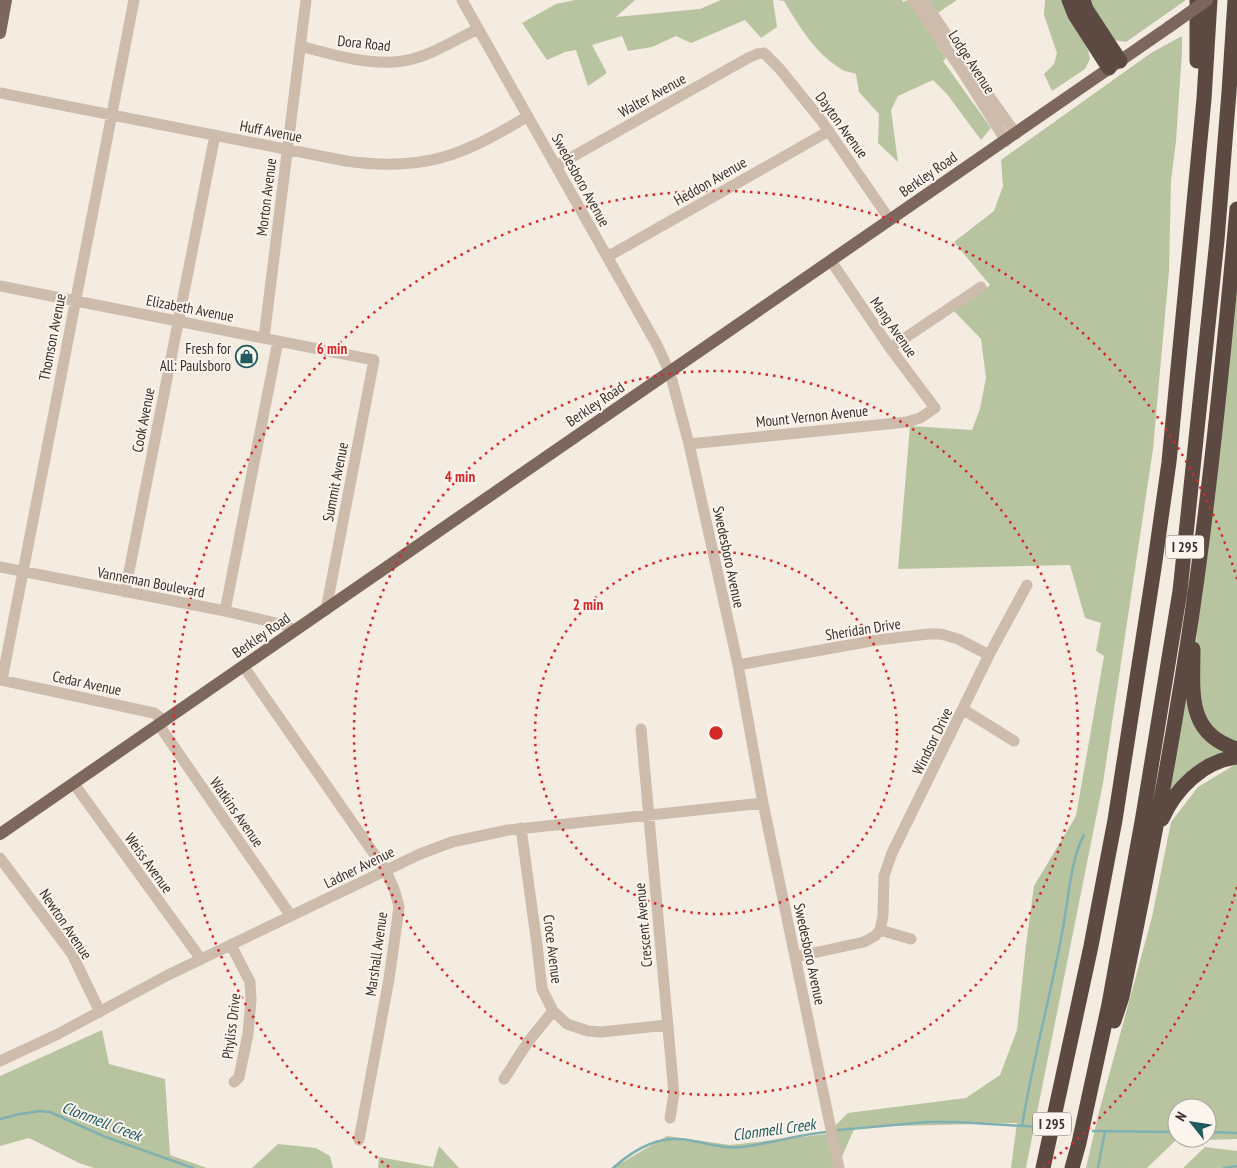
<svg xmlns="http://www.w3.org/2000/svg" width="1237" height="1168" viewBox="0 0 1237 1168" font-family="'PT Sans Narrow',sans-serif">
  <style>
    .green { fill: #b8c4a0; fill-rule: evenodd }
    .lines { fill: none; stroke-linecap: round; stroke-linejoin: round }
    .stream { stroke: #7fb0b2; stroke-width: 2.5 }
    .minor { stroke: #cdbbac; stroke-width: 11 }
    .major { stroke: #7d675c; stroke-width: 12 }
    .highway { stroke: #5c4a42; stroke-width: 15 }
    .major-bridge { stroke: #7d675c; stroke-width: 12 }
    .ring { fill: none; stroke: #d62828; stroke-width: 2.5; stroke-dasharray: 2.5 5 }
    .labels { text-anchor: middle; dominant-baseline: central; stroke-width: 4; stroke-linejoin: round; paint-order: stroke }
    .shield { fill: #fbf5ee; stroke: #756b66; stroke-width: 1 }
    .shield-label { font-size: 14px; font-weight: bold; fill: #3b302b }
    .street-label { font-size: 15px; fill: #3b302b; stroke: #fbf5ee }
    .poi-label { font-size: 15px; fill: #3b302b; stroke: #fbf5ee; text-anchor: end }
    .water-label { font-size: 16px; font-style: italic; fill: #1f5a5e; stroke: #fbf5ee }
    .centre { fill: #d62828; stroke: #fbf5ee; stroke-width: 2.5 }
    .ring-label { font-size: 15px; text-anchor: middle; font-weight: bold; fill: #d62828; stroke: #fbf5ee; stroke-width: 4; stroke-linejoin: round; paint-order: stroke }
  </style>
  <rect width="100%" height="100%" fill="#f4ebe1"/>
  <!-- green -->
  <path class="green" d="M575,0H635L616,17L700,9L721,0H773L777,27L761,38L745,20L691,43L676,36L652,47L628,51L622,36L592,45L607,73L588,86L576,50L565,52L547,60L522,23L556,4Z
    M778,0H902L903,2L908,0L946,58L943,61L991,128L981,140L947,94L933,80L898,96L891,110L898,162L878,143L879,114L859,92L856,74C851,72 845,72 841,69C815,53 799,26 784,1Z
    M927,0H957L936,14Z
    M1045,0H1063L1088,50L1090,59L1085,69L1052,91L1044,74L1054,64L1057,53L1044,15Z
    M1088,0H1186L1126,42L1114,40Z
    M1182,36V51L1176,141L1171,181L1169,271L1153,449L1103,783L1026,1168H1011L1017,1123L855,1127L837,1168H613L667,1136L730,1145L827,1134L848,1113L966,1098L1000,1075L1017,1030L1026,945L1034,886L1076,816L1104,656L1096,651L1101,623L1085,618L1070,565L898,569L910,426L972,430L980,409L986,378L981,339L954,311L990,285L954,242L994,211L1003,186L1001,160L1151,53Z
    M1237,248V744L1226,742L1205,721L1195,658L1200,590Z
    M1186,680L1201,735L1230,753L1202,763L1170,791Z
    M1236,764H1237V1139L1175,1141L1147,1168H1086L1099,1112L1152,917L1171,822L1198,787ZM1177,1108H1207V1138H1177Z
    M102,1030L109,1064L165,1079L170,1155L207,1168H94L79,1163L29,1138L0,1146V1076Z
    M278,1144L316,1148L330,1156L333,1168H252Z
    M439,1146L459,1168H378L379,1157L433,1167Z
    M1205,1147L1237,1151V1168H1183Z"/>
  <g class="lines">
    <!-- stream -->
    <path class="stream" d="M0,1119L20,1114L40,1111L50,1112L103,1136L193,1168
      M1022,1126C1033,1059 1051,994 1063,928C1068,902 1071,857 1084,835
      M838,1130L927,1122H957L1039,1127
      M1093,1131L1177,1132
      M1207,1132L1237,1133
      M613,1168C637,1147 661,1134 693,1141C710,1144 725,1149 743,1147C771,1143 797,1135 826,1132
      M1098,1168L1105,1131
      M1224,1168L1237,1166"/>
    <!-- minor -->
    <path class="minor" d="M462,0L657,345L670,373L689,444L738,665L763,803L839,1168
      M913,0L964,74L1006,141
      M923,0L949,38
      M300,46C333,55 370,66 403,61C429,57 455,40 478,29
      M959,54L1016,134
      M0,93L346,161C424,172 462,156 528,116
      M556,166L748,58L757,54L764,53L779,68L821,120L890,220
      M607,257L829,131
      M0,286L374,360L326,610
      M264,338L306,0
      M890,348L981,287
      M689,444L907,422L920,418L935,408L890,348L831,261
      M0,567L225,611L284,625L296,630
      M125,592L215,135
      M225,611L278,341
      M738,665L877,640L928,634H941L958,639L989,655
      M244,667L386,871L394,889L399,906L397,922L389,979L359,1140
      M0,680L154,713L165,721
      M2,680L134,0
      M964,710L1014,741
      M159,725L291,916
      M641,729L674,1094L670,1118
      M74,784L201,959
      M521,828L537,945L542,989L553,1011L567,1024L588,1031L602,1032L667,1025
      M0,858L72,954L100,1012
      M880,930L911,939
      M231,945L250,982L251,1000L248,1034L239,1077L234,1082
      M795,957L864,942L875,936L880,930L883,916L884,876L892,853L989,655L1027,585
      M0,1061L58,1034L168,975L420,854L452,842L508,830L763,803
      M504,1079L528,1042L553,1011"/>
    <!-- major -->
    <path class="major" d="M0,33L6,0
      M0,834L1169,27"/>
    <!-- highway -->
    <path class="highway" d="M1069,0L1075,15L1109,68
      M1083,0L1086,9L1120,61
      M1197,61V0
      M1193,649C1193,692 1186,734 1237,749
      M1162,819C1175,789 1203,761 1237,757
      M1114,1021L1122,997C1149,868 1174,738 1193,607C1212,475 1225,342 1237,209
      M1043,1168L1091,946L1115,820L1154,568L1169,462L1204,99L1210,0
      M1072,1168L1079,1143L1109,1004L1143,816L1180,591L1217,240L1229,92L1235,0"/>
    <!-- major-bridge -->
    <path class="major-bridge" d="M1169,27L1207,0"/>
  </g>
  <!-- distance rings -->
  <g class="ring">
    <circle cx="716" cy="733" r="181"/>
    <circle cx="716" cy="733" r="362"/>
    <path d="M1237 887A543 543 0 0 1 1043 1167M389 1167A543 543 0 1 1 1237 579"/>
  </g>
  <!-- icons -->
  <defs>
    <symbol id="shop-ring" viewBox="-11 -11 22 22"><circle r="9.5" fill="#fbf5ee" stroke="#1f5a5e" stroke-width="1.5"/><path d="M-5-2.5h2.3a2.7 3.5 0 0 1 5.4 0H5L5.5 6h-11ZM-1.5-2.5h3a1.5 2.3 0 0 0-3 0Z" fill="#1f5a5e"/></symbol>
  </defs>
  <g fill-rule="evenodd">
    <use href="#shop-ring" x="234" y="344" width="25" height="25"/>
  </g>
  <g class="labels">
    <!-- shield labels -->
    <g class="shield">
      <rect x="1166" y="535.5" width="38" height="23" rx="4"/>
      <rect x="1033" y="1112.5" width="38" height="23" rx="4"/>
    </g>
    <g class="shield-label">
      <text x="1185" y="547">I 295</text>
      <text x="1052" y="1124">I 295</text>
    </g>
    <!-- street labels -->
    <g class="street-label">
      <text transform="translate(364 43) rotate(6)">Dora Road</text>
      <text transform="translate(972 62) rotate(57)">Lodge Avenue</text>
      <text transform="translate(652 95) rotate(-29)">Walter Avenue</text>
      <text transform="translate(842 125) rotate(54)">Dayton Avenue</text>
      <text transform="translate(271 131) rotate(11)">Huff Avenue</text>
      <text transform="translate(928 174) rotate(-35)">Berkley Road</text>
      <text transform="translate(581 180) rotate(61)">Swedesboro Avenue</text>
      <text transform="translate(710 181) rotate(-30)">Heddon Avenue</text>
      <text transform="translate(266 197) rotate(-83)">Morton Avenue</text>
      <text transform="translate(190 308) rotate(11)">Elizabeth Avenue</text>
      <text transform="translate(894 327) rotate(55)">Mang Avenue</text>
      <text transform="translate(52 337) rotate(-79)">Thomson Avenue</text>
      <text transform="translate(595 404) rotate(-34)">Berkley Road</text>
      <text transform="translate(812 416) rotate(-6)">Mount Vernon Avenue</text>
      <text transform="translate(143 420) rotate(-79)">Cook Avenue</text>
      <text transform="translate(335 482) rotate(-79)">Summit Avenue</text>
      <text transform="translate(729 557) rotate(78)">Swedesboro Avenue</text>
      <text transform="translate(151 582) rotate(11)">Vanneman Boulevard</text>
      <text transform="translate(863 629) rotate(-9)">Sheridan Drive</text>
      <text transform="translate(261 635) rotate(-35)">Berkley Road</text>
      <text transform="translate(87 683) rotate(12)">Cedar Avenue</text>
      <text transform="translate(932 741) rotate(-64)">Windsor Drive</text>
      <text transform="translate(237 812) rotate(55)">Watkins Avenue</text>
      <text transform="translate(149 863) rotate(54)">Weiss Avenue</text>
      <text transform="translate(359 867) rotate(-26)">Ladner Avenue</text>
      <text transform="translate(66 924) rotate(56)">Newton Avenue</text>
      <text transform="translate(643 925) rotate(-95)">Crescent Avenue</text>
      <text transform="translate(553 949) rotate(83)">Croce Avenue</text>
      <text transform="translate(376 954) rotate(-82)">Marshall Avenue</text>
      <text transform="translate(810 954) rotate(78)">Swedesboro Avenue</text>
      <text transform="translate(231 1026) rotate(-83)">Phyliss Drive</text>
    </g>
    <!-- poi labels -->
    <g class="poi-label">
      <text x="231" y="348">Fresh for<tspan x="231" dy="17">All: Paulsboro</tspan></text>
    </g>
    <!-- water labels -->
    <g class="water-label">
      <text transform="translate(102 1121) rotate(21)">Clonmell Creek</text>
      <text transform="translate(774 1129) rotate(-8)">Clonmell Creek</text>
    </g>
  </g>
  <circle cx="716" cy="733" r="8" class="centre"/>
  <g class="ring-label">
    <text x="332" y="354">6 min</text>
    <text x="460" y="482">4 min</text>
    <text x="588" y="610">2 min</text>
  </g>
  <!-- north arrow -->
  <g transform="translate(1192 1123) rotate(300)"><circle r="24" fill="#fbf5ee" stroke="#aea6a0"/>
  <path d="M0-4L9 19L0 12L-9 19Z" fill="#1f5a5e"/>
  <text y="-8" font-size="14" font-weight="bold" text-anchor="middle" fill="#3b302b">N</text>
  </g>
</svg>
